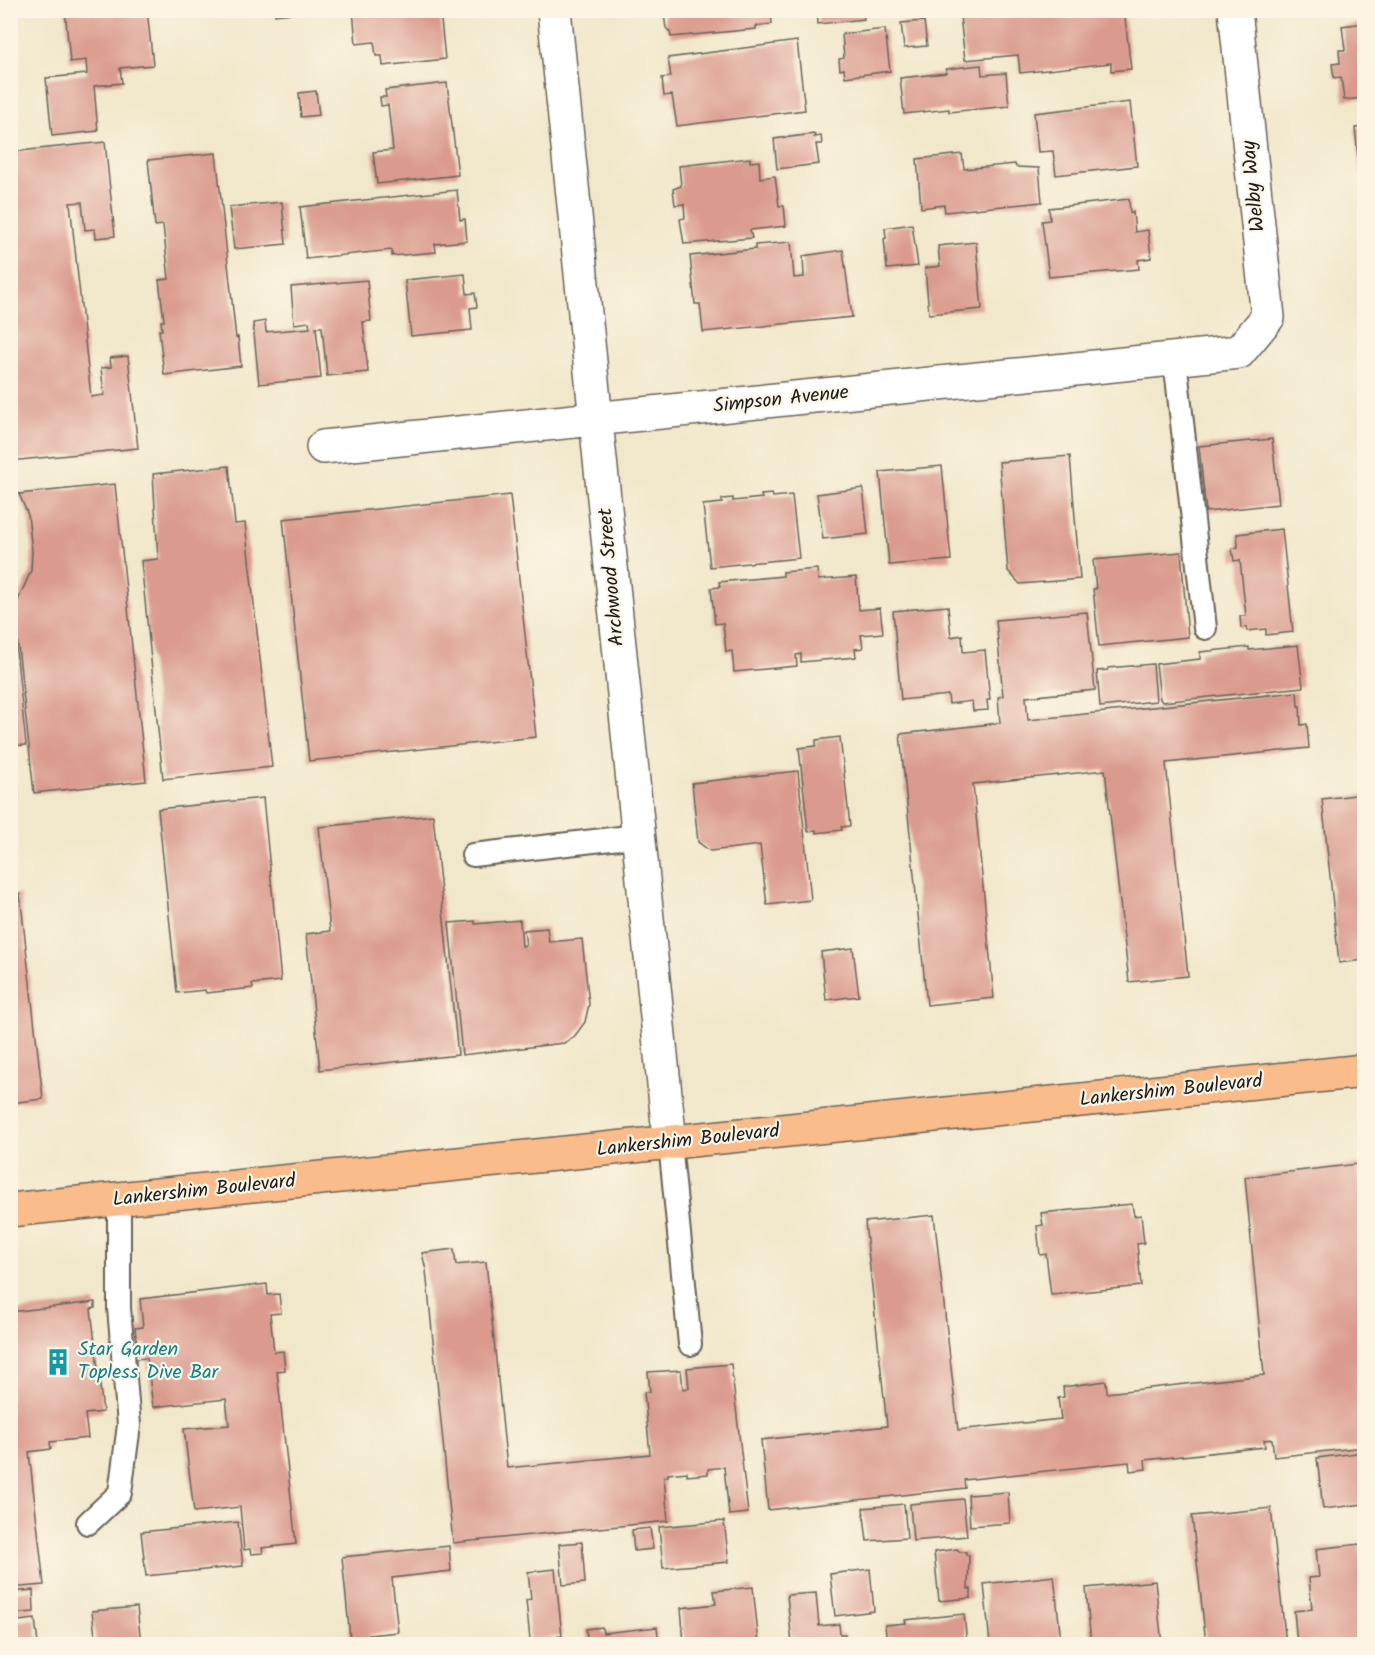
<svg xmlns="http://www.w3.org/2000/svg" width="1375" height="1655" viewBox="0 0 1375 1655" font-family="Kalam,sans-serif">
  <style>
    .building { fill: #da9b8e }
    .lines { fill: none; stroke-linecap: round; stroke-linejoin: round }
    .service-casing { stroke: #676359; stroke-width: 26 }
    .minor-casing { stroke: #676359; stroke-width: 36 }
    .primary-casing { stroke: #676359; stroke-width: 36 }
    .service { stroke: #fff; stroke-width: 22 }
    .minor { stroke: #fff; stroke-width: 33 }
    .primary { stroke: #fabc8b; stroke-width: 33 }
    .labels { text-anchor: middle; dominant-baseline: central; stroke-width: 4.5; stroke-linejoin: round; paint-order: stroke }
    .street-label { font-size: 20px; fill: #1c1c1c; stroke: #fcf5e5 }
    .culture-label { font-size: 20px; fill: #0d838f; stroke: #fcf5e5; text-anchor: start }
  </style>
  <rect width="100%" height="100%" fill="#fcf5e5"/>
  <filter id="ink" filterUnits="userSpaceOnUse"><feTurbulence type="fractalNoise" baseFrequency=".0167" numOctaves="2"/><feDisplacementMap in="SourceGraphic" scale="12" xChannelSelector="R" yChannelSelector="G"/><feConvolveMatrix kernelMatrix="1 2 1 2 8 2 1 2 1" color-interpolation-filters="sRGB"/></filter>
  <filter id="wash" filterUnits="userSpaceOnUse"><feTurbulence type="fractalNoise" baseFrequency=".008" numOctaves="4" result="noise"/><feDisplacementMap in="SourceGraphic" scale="24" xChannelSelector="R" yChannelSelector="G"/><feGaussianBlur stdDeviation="1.35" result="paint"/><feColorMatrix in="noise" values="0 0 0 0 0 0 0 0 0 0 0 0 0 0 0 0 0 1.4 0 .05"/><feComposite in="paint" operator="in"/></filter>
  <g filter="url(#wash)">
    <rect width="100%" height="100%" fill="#f1e7ca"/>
    <g id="blocks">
      <!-- building -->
      <path class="building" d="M65,10H147L153,65L120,68L122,83L94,86L98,131L52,136L46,78L87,74L86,60L70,62Z
        M274,10H302V12L275,15Z
        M353,10H440L445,59L383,66L382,56H376L374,42L356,44Z
        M670,10H771L772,24L756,26V29L671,37L670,32L666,28L664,15Z
        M817,10H863L864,19L818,24Z
        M1011,10H1124L1131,69L1111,71V63L1020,73L1018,55L965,60L960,16Z
        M924,21L927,46L904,48L901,23Z
        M1364,23V98L1344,100L1341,77L1334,78L1332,64L1340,63L1339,50H1345L1342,26Z
        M885,29L890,71L845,77L844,69L840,70L839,59L844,58L842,34Z
        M797,41L805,110L677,126L672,95L664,96L662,78L671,77L668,58Z
        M981,65L982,75L1006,73L1009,106L949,112V109L904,114L900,78L946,73V69Z
        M447,83L458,175L377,184L373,152L393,150L388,105L381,106L380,97H386L385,90Z
        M316,91L319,115L301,117L299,93Z
        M1130,102L1137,166L1056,175L1053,151L1038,152L1034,113Z
        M1364,127V174L1360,175L1355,128Z
        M815,134L814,137L821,136L822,144H816L819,164L777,169L774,139Z
        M105,142L115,236L96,238L95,229L85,230L82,202L70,203L91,397L104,395L101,368L111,367L110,358L128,356L138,448L10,461V152Z
        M216,153L236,338L238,337L241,366L164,375L159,330H162L161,321H164L159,280L169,279L163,225L155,226L148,160Z
        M962,154L964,169L1015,164L1016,167L1039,168L1042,202L945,212L944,205L921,208L917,159Z
        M750,158V162L759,161L760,178L775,176L779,206H784L786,226L750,230L752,238L684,244L680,219L685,218L684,204L675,205L673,189L681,186L679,166Z
        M457,190L460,220L465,219L467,241L435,244L436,252L392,256V250L306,259L300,207Z
        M1129,199L1130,213L1133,212L1135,232L1148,230L1151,258L1138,260L1139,269L1049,277L1042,221L1050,220L1049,208Z
        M282,202L286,244L234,249L229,207Z
        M912,224L918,266L887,269L884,239L886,238L885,228Z
        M791,242L794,278L804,277L803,256L843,250L852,317L703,332L700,304H695L690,256L755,249V245Z
        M976,242L982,309L929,314L925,268L940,266L938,246Z
        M465,274L467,294L475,293L477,307L470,308L472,330L411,336L405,280Z
        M367,280L371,321L363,322L368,372L327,376L322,327H316L321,378L259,384L253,323L265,321L266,332L310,328L309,322L294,324L291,287Z
        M1272,439L1279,504L1206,512L1199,446Z
        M1070,456L1080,579L1020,584L1008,571L999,462Z
        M229,466L235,524L245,523L272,767L163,779L141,561L158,559L153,474Z
        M942,466L951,560L889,565L880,472Z
        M115,484L146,781L34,793L14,609L31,571L32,551L28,515L19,494Z
        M863,488L868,534L823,539L817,494Z
        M772,494L773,497L792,495L799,558L710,567L703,505L722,503V499L733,498V501L762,498L761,495Z
        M510,495L536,737L309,761L283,519Z
        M1282,529L1293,632L1266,635V629L1247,631V627L1241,628L1240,616H1246L1240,560L1234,561L1232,548L1238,547L1237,534Z
        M1181,552L1188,637L1099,646L1093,589H1096L1093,560Z
        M817,569L818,580L856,577L859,610L880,608L883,633L861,635L863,648L855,649L856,657L801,662V654L796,655L797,666L734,672L732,651L726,652L723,623L715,624L711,588L720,587L719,582L783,576V572Z
        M948,606L951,637L962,635L963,652L985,650L990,700H987L988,710L973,711L972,701L949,704L948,695L901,700L893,611Z
        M1087,612L1095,690L1026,697L1028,720L1297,692L1298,706H1300L1301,725L1307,724L1309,748L1166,763L1188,976L1129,982L1105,770L973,784L994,998L927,1005L900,734L1000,723L998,697L1003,696L996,620Z
        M10,630H14L26,745L10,746Z
        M1298,645L1303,687L1162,702L1160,699L1156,664L1200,659V652L1249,647V650Z
        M1153,664L1156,701L1100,707L1097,671L1108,670V668Z
        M840,737L850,826L841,827L842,830L816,833V830L808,831L799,748L816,746V740Z
        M10,755H12L16,796H10Z
        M798,771L811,900L767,905L760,845L710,851L698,842L692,783Z
        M1364,794V960L1339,963L1322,799Z
        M263,798L281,981L252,984L253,988L206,993L205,990L177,993L158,809Z
        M433,815L458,1055L320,1070L306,934L330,931L319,827Z
        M20,894L43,1099L10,1103V895Z
        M520,920L522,946L526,945L524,930L547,928L549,942L582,939L589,1004L585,1022L574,1037L564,1043L462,1055L449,923L475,921V924Z
        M853,948L859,996L826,1000L821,952Z
        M1358,1164L1364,1229V1447L1274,1457L1272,1439L1264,1440L1265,1447L1145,1460L1146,1469L1130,1471L1129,1462L964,1480L965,1488L768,1510L761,1440L887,1426L865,1222L934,1215L958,1430L1061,1419L1058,1398L1064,1397L1063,1387L1106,1381L1107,1393L1264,1375L1245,1177Z
        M1132,1204L1134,1216L1141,1215L1144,1243L1137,1244L1141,1286L1051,1295L1046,1254L1040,1255L1037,1226L1043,1225L1041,1213Z
        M454,1249L456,1265L486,1262L507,1468L650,1454L644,1392H650L648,1372L681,1370L683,1389L689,1388L687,1368L731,1364L748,1513L729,1515L724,1467L708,1469V1474L687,1476V1472L668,1474V1476L664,1477L668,1521L453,1543L426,1270L422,1253Z
        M267,1284L268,1295L279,1294L281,1313L270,1314L274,1352L283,1351L285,1370L277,1371L296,1544L262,1548L263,1553L251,1554L250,1549L244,1550L240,1507L194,1512L184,1429L229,1425L226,1399L153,1407L147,1358L135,1359L134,1349L146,1348V1344L137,1345L135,1328L143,1327L140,1299Z
        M95,1302V1308L91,1309L103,1412L85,1414L88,1438L50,1442L51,1449L29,1452L44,1585L10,1588V1312Z
        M1364,1452V1504L1323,1509L1317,1458Z
        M1008,1492L1010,1523L970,1526L968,1495Z
        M963,1499L967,1536L913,1541L910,1504Z
        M904,1504L907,1538L867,1541L863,1508Z
        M1271,1508L1286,1644H1206L1192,1516Z
        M724,1521L729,1562L663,1568L659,1527Z
        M238,1522L243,1566L146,1576L141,1532Z
        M650,1528L653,1549L634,1551L632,1530Z
        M582,1542L585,1583L563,1585L559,1544Z
        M1360,1544L1364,1585V1644H1297L1294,1611L1312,1609L1309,1578L1319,1577L1316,1549Z
        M449,1546L451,1571L392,1578L398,1632L369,1635L370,1644H356L355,1637L350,1638L342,1557Z
        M957,1549L960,1552H966V1555H969L968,1589H971V1598L939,1601L934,1552Z
        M555,1569L562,1636L530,1640L526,1600L531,1599L528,1572Z
        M870,1569L874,1611L835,1616L830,1574Z
        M1054,1576L1061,1641L1052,1642V1644H990L984,1584Z
        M1155,1581L1162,1644H1091L1086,1588Z
        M753,1587L759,1644H684L681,1608L716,1604L714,1591Z
        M33,1590L34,1612L10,1614V1592Z
        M816,1593L819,1626L839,1624L840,1634H845L846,1644H792L787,1595Z
        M137,1607L141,1644H96L92,1611Z
        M964,1614L967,1644H887L885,1625L906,1623L905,1620Z
        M35,1619L38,1644H10V1622Z
        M602,1627L603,1633L657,1627L659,1644H588L586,1629Z"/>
    </g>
  </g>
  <g filter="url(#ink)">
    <use href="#blocks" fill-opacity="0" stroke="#676359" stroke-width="1.5"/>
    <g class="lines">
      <defs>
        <path id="service" d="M1175,359L1205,628
          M473,855L637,836
          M670,1143L690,1344
          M88,1523L120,1493L129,1425L119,1308V1199"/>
        <path id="minor" d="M554,10L670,1143
          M323,447L1239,352L1268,317L1235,10"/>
        <path id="primary" d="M10,1210L1364,1071"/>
      </defs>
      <!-- service casing -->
      <use href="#service" class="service-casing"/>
      <!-- minor casing -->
      <use href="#minor" class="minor-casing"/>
      <!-- primary casing -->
      <use href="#primary" class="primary-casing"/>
      <!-- service -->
      <use href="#service" class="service"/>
      <!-- minor -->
      <use href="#minor" class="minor"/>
      <!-- primary -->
      <use href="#primary" class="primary"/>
    </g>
  </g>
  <!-- icons -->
  <defs>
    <symbol id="building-bare" viewBox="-9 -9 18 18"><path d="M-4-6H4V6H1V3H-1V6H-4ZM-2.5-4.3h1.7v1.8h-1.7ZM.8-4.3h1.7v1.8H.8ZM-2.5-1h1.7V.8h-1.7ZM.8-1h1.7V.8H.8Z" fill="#0f9aa8" stroke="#fcf5e5" stroke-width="2.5" paint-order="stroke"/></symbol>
  </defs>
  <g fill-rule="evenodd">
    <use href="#building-bare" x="39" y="1343" width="38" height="38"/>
  </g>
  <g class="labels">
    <!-- street labels -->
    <g class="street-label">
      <text transform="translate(1254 186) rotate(-96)">Welby Way</text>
      <text transform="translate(781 400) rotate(-6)">Simpson Avenue</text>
      <text transform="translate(612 577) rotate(-95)">Archwood Street</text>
      <text transform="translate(1171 1091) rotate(-6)">Lankershim Boulevard</text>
      <text transform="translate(688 1141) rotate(-6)">Lankershim Boulevard</text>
      <text transform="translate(204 1191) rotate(-6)">Lankershim Boulevard</text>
    </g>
    <!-- culture labels -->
    <g class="culture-label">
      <text x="78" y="1350">Star Garden<tspan x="78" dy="23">Topless Dive Bar</tspan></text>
    </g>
  </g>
  <!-- margin -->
  <rect width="1375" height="1655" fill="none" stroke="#fcf5e5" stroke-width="36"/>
</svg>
